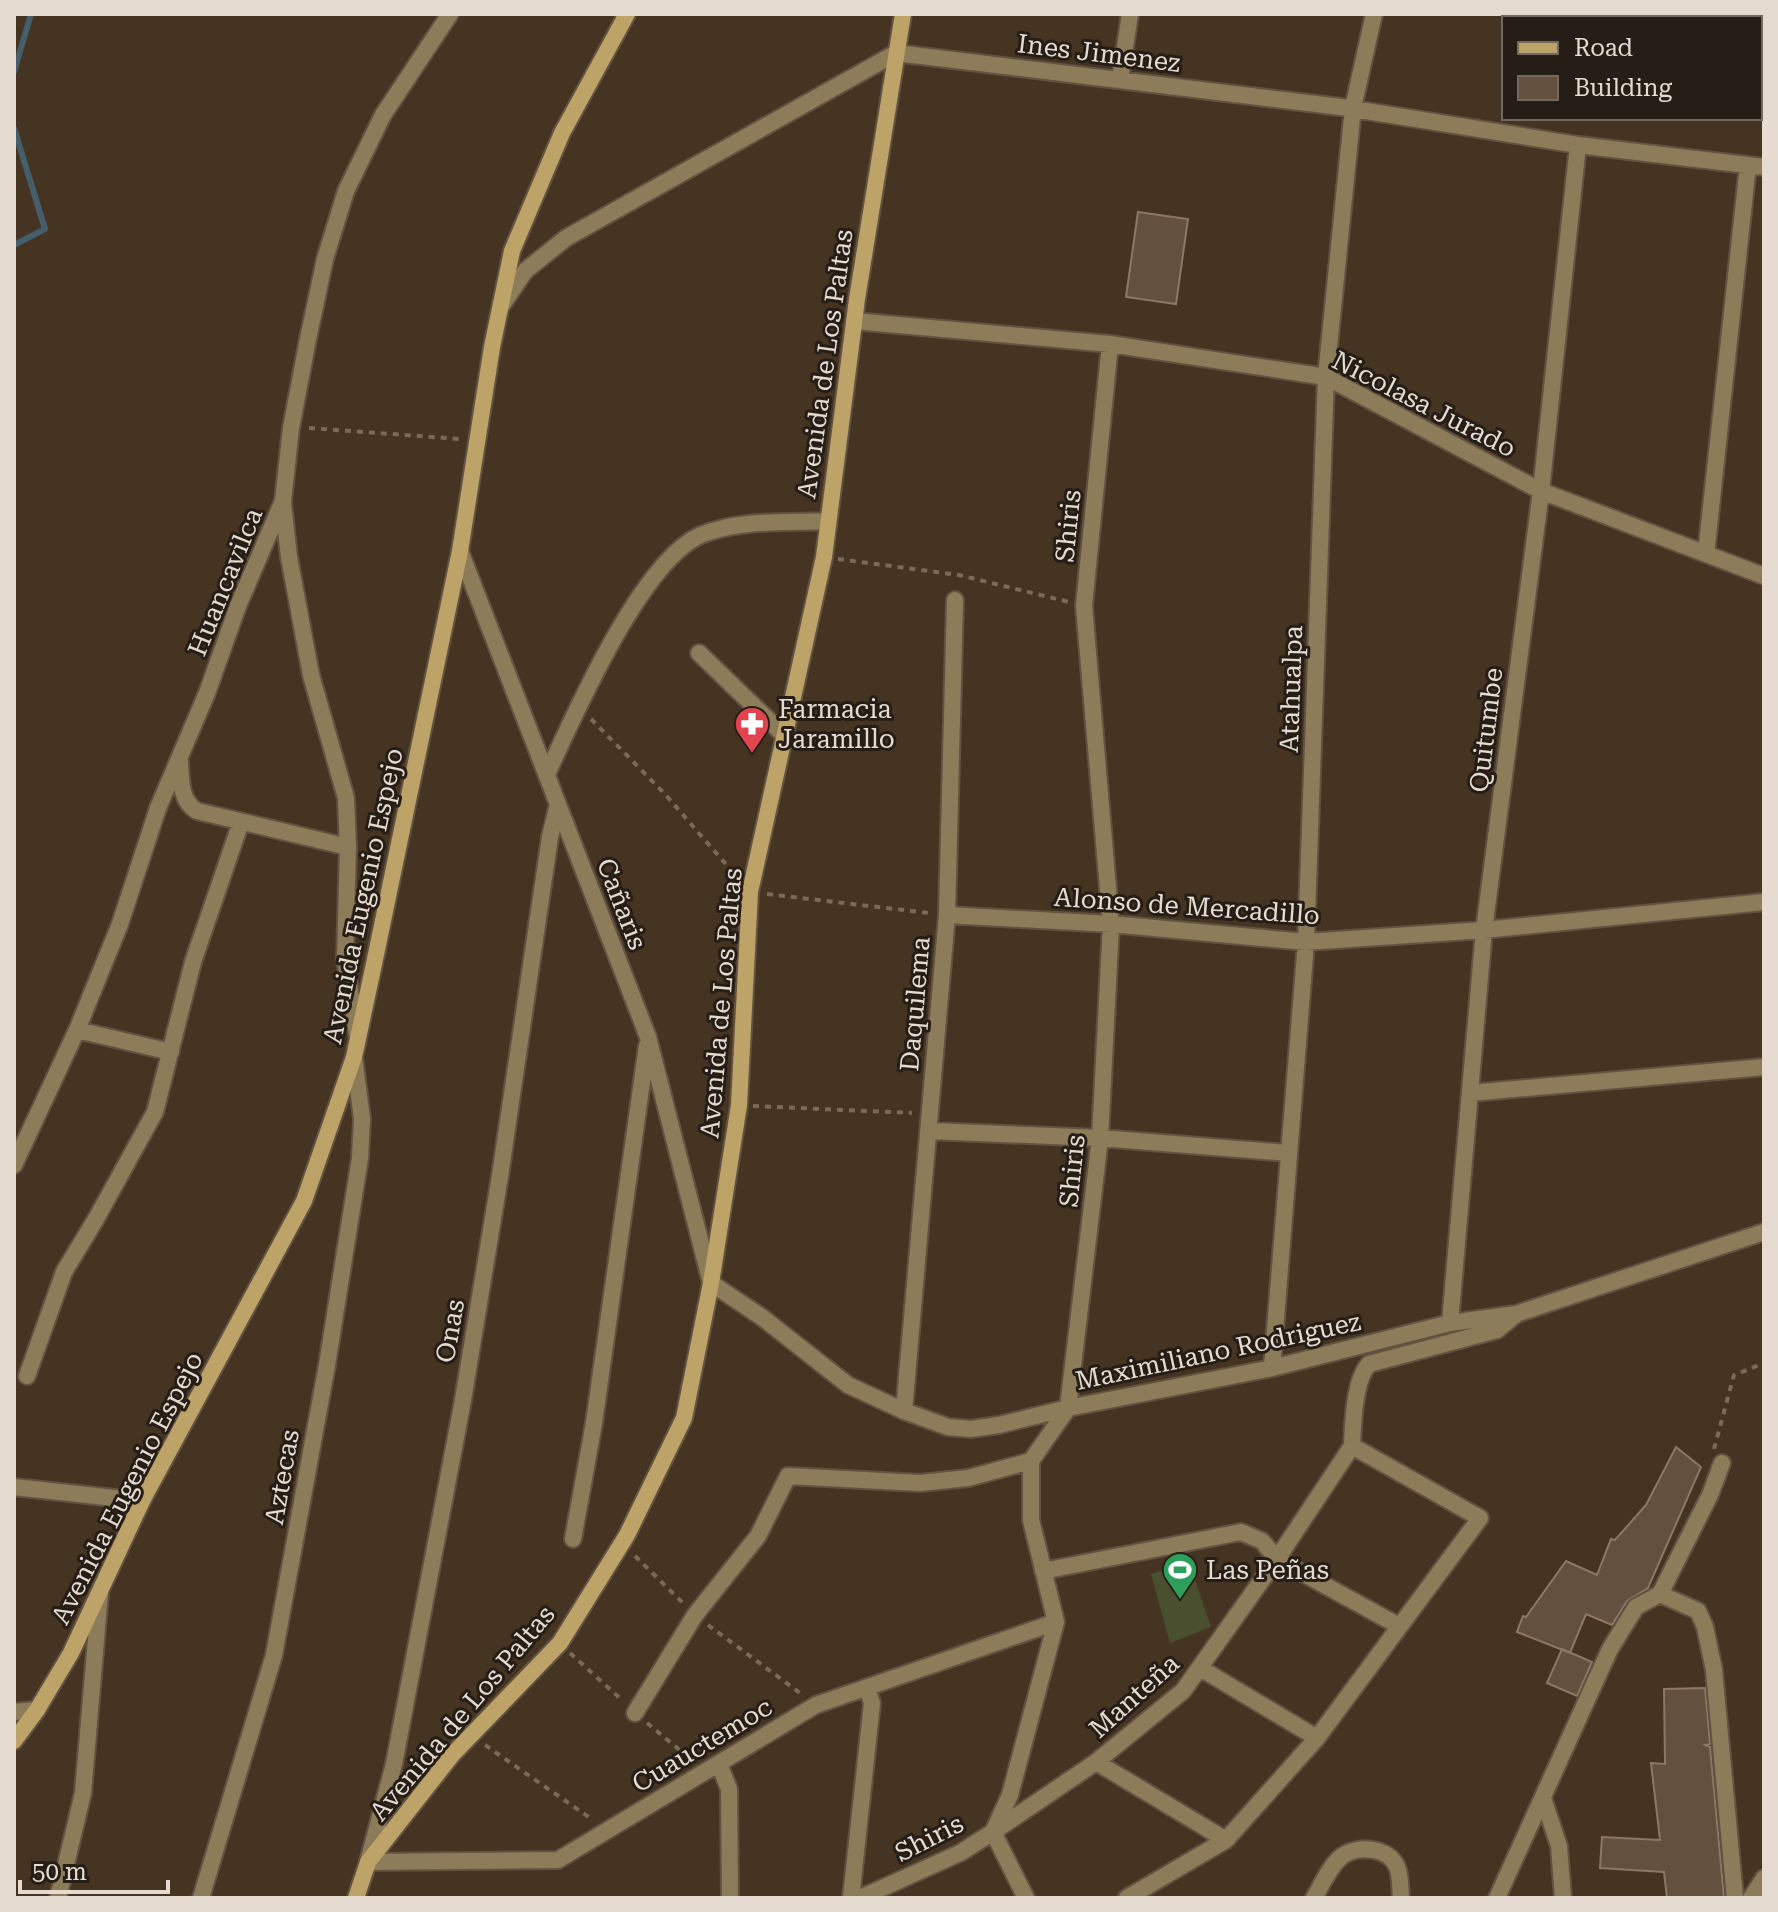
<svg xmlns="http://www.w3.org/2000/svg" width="1778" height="1912" viewBox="0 0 1778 1912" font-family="'Roboto Serif',serif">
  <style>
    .green { fill: #4a4f2f }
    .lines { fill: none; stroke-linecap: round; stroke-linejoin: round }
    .stream { stroke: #455e6b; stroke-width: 6 }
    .building { fill: #63503f; stroke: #8c7865; stroke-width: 2 }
    .street-casing { stroke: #625241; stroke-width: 20 }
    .secondary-casing { stroke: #625241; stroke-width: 20 }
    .path { stroke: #796a5a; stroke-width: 4; stroke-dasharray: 6 6; stroke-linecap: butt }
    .street { stroke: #8d7c59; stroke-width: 16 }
    .secondary { stroke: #bea368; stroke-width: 16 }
    .labels { text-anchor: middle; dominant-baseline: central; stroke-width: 6; stroke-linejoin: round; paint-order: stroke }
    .street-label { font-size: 26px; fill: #e5dbd0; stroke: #251d16 }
    .poi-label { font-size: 26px; fill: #e5dbd0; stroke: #251d16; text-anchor: start }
  </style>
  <rect width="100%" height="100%" fill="#453422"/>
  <!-- green -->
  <path class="green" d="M1189,1562L1211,1627L1170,1643L1151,1574Z"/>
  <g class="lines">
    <!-- stream -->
    <path class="stream" d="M14,72L31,14
      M14,128L45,229L14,245"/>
  </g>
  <!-- building -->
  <path class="building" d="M1138,212L1188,219L1176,304L1126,297Z
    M1676,1447L1701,1467L1648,1588L1627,1601L1612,1625L1586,1614L1570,1653L1517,1632L1523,1616L1526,1617L1566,1561L1597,1575L1611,1539L1615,1540L1646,1505Z
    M1562,1649L1592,1662L1577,1696L1547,1683Z
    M1705,1688L1710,1744L1705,1745L1710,1747L1724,1898H1667L1664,1872L1600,1868L1602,1837L1660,1840L1651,1763L1665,1764L1664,1689Z"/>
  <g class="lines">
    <defs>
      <path id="street" d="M1120,80L1130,14
        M502,305L525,271L566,238L896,53L1341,107L1578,145L1764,167
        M854,321L1110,344L1326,377L1541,491L1764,576
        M283,503L289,557L311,675L346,798L348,847L345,959L357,1034
        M460,551L648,1037L711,1283L763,1318L848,1385L904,1411L948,1427L971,1429L999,1425L1068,1408L1272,1368L1450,1323L1516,1314L1764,1232
        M1706,554L1748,165
        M699,653L786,737
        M180,762C181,780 180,801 197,811L348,847
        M547,774C575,714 641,561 701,535C739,519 787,523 828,521
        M558,804L550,837L500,1176L463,1400L394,1764L368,1862L558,1860L816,1705L1056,1622
        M947,915L1111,924L1306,942L1484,930L1764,902
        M77,1030L171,1052
        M1470,1093L1764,1067
        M930,1131L1100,1138L1288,1153
        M14,1165L77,1030L120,924L158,808L207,693L238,606L283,501L291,428L308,339L325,259L346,191L383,115L450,14
        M1450,1323L1484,930L1541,491L1578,145
        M1272,1368L1306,942L1326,377L1353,108L1374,14
        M27,1376L64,1272L96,1219L155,1112L193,962L241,822
        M904,1411L947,915L955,600
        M14,1487L142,1501
        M573,1539L594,1423L647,1046
        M1043,1571L1241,1532L1262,1541L1277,1559L1399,1626
        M1660,1594L1698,1611L1705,1627L1714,1670L1735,1898
        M1200,1668L1317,1738
        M14,1712L37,1710
        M635,1713L695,1615L758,1536L788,1476L920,1483L968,1478L1031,1461
        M1096,1762L1226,1840
        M719,1764L729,1789L730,1898
        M1543,1798L1559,1846L1563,1898
        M993,1832L1010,1795L1056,1622L1031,1520V1461L1068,1408L1100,1138L1111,924L1084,606L1110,344
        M993,1832L1026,1898
        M58,1898L83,1793L100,1593
        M201,1898L274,1655L327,1365L360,1158L362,1119L354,1057
        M851,1898L872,1703L867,1688
        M860,1898L960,1853L993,1832L1096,1762L1183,1691L1277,1559L1352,1446C1353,1424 1354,1380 1369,1364L1497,1330L1515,1315
        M1127,1898L1226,1840L1317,1738L1480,1518L1352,1446
        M1314,1898C1322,1884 1330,1866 1342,1856C1358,1845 1389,1847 1397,1867C1401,1876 1400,1888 1401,1898
        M1497,1898L1610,1649L1636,1607L1660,1594L1710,1495L1722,1463
        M1751,1898L1764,1878"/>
      <path id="secondary" d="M14,1741L37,1710L71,1653L142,1501L304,1201L354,1057L374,964L460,551L492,347L512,251L562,133L627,14
        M356,1898L368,1862L452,1755L560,1643L627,1535L684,1418L711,1283L739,1105L750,892L824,557L857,299L903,14"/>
    </defs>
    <!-- street casing -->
    <use href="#street" class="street-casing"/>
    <!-- secondary casing -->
    <use href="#secondary" class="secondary-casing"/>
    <!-- path -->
    <path class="path" d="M309,428L460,439
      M838,559L959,575L1069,602
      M591,719L664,793L737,877
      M767,894L929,913
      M753,1106L912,1113
      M1714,1449L1734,1375L1764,1363
      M635,1556L683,1603
      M708,1625L800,1693
      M570,1653L623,1701
      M647,1723L693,1761
      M485,1745L593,1820"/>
    <!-- street -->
    <use href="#street" class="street"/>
    <!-- secondary -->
    <use href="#secondary" class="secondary"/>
  </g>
  <!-- icons -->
  <defs>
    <symbol id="pharmacy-pin" viewBox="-11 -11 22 30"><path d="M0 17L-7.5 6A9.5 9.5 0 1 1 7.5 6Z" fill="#e0444e" stroke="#251d16"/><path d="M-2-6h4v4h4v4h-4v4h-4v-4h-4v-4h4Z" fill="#fff"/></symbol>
    <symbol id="stadium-pin" viewBox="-11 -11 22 30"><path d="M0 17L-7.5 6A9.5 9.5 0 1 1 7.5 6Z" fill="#2e9e5b" stroke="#251d16"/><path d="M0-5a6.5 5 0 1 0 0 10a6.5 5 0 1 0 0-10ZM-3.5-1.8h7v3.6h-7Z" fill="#fff"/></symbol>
  </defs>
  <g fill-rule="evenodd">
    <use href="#pharmacy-pin" x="732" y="704" width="40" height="54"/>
    <use href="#stadium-pin" x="1160" y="1550" width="40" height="54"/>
  </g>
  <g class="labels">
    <!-- street labels -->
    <g class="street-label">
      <text transform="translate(1099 53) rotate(7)">Ines Jimenez</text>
      <text transform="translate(825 364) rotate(-82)">Avenida de Los Paltas</text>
      <text transform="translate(1424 404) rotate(27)">Nicolasa Jurado</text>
      <text transform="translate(1068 526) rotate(-84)">Shiris</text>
      <text transform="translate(225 582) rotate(-68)">Huancavilca</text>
      <text transform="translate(1291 689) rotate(-88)">Atahualpa</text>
      <text transform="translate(1486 730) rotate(-83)">Quitumbe</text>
      <text transform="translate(363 896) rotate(-78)">Avenida Eugenio Espejo</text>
      <text transform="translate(622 904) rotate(69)">Cañaris</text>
      <text transform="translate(1187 906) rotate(4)">Alonso de Mercadillo</text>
      <text transform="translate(721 1003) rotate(-85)">Avenida de Los Paltas</text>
      <text transform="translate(915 1004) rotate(-85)">Daquilema</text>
      <text transform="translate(1072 1171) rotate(-84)">Shiris</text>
      <text transform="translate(450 1331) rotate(-80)">Onas</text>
      <text transform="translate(1218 1351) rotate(-12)">Maximiliano Rodriguez</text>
      <text transform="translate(282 1477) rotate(-80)">Aztecas</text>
      <text transform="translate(127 1488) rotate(-63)">Avenida Eugenio Espejo</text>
      <text transform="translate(1134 1696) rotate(-42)">Manteña</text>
      <text transform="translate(462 1713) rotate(-50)">Avenida de Los Paltas</text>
      <text transform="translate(702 1745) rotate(-31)">Cuauctemoc</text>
      <text transform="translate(929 1838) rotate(-27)">Shiris</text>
    </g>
    <!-- poi labels -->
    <g class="poi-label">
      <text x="778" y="709">Farmacia<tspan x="778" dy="30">Jaramillo</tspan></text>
      <text x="1206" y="1570">Las Peñas</text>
    </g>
  </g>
  <!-- border -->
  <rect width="1778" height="1912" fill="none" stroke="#e5dbd0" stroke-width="32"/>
  <!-- legend -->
  <rect x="1502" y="16" width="260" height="104" fill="#251d16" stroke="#726960" stroke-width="2"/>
  <rect x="1518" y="42" width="40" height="12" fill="#bea368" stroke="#726960" stroke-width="2"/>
  <text x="1574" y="56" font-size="24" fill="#e5dbd0">Road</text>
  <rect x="1518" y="76" width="40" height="24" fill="#63503f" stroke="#726960" stroke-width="2"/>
  <text x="1574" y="96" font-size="24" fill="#e5dbd0">Building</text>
  <!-- scale -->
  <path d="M20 1880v12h148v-12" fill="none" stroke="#e5dbd0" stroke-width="4"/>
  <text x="32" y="1880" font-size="24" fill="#e5dbd0" stroke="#251d16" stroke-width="6" paint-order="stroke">50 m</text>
</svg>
